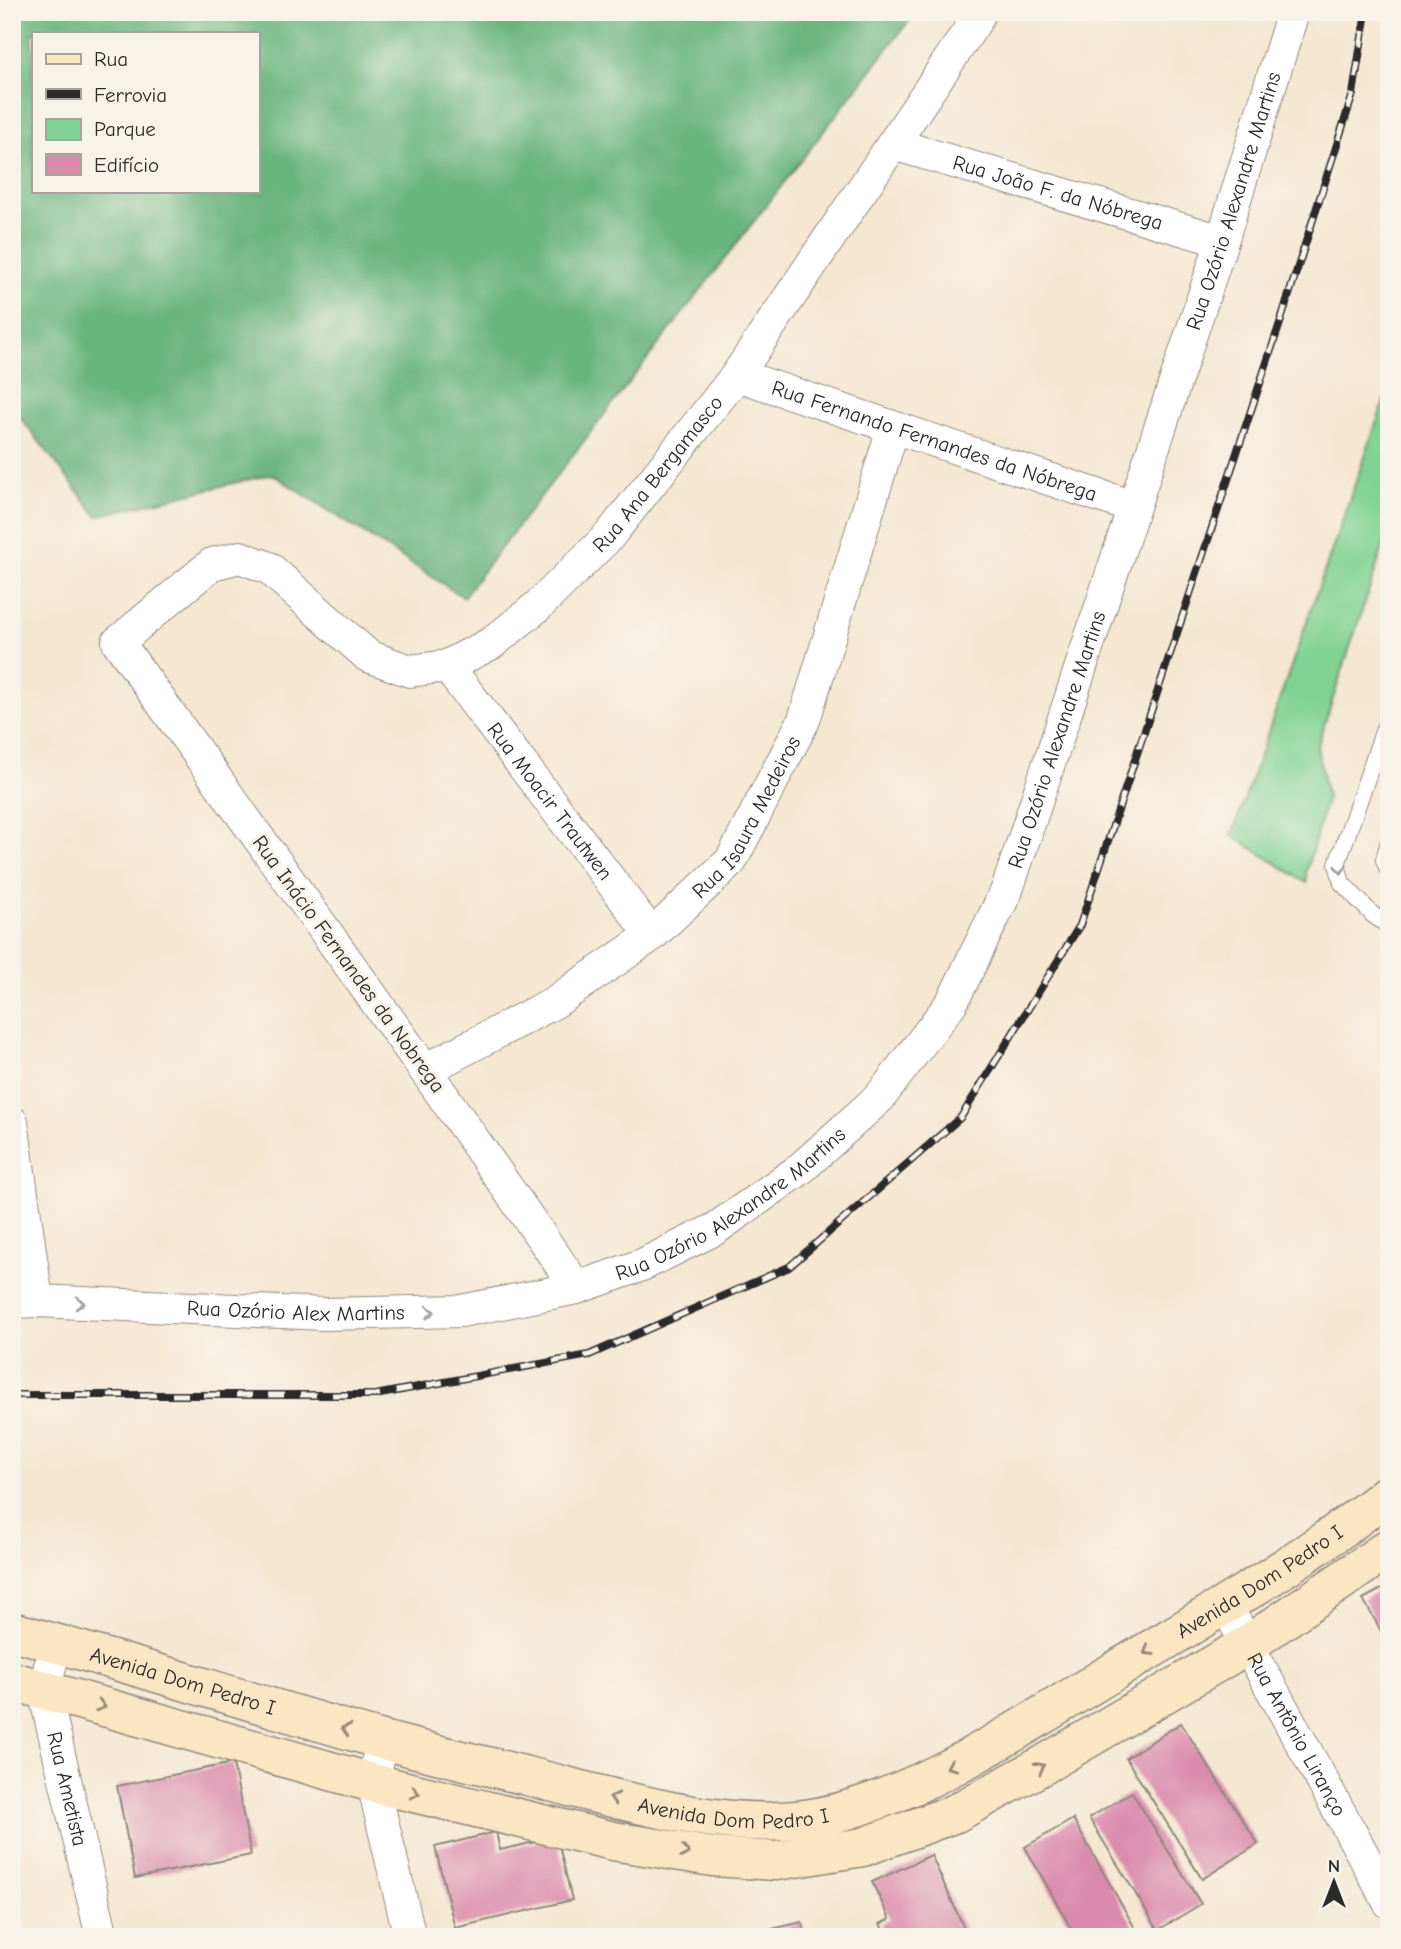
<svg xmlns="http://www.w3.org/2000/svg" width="1401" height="1949" viewBox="0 0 1401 1949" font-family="'Comic Neue',sans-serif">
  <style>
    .green { fill: #7fd293; stroke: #557e5f; stroke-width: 2 }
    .forest { fill: #67b47d; stroke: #497054; stroke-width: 2; fill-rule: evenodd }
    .building { fill: #da8bac }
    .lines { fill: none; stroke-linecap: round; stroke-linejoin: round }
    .lane-casing { stroke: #90897e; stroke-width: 18 }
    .street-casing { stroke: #90897e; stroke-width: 34 }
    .secondary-casing { stroke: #90897e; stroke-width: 41 }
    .lane { stroke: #fff; stroke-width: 16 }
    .street { stroke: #fff; stroke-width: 32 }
    .secondary { stroke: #fbe6c3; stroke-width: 38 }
    .rail-casing { stroke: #2b2b2b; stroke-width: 8 }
    .rail { stroke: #f7f3e8; stroke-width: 5; stroke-dasharray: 16; stroke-linecap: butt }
    .oneway { stroke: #a0a0a0 }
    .oneway2 { stroke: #938877 }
    .labels { text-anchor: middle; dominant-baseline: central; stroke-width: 6; stroke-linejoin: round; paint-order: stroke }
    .street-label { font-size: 21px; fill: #2b2b2b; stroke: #f7f3e8 }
  </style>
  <rect width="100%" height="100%" fill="#f7f3e8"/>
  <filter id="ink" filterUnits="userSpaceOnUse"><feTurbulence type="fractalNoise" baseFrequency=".0143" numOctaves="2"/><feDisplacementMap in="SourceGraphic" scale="14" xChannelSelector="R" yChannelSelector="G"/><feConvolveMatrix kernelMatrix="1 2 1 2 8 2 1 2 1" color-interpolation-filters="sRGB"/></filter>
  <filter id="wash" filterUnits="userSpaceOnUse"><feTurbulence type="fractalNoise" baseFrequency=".00686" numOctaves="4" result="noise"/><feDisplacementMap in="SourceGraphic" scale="28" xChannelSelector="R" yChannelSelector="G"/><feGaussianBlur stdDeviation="1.57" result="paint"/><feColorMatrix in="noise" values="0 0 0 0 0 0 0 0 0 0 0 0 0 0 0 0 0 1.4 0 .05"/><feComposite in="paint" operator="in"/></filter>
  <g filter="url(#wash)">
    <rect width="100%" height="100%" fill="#f5e7d1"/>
    <!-- green -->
    <path class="green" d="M1389,387V529L1317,747L1327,797L1306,872L1307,883L1232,835Z"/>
    <!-- forest -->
    <path class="forest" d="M12,12H916L463,597L272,474L97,516L12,407ZM33,33H257V191H33Z"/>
    <g id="blocks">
      <!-- building -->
      <path class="building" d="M1389,1585V1645L1363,1599Z
        M1181,1723L1258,1844L1202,1879L1126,1758Z
        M233,1763L251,1855L135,1878L117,1786Z
        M1132,1792L1201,1904L1158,1930L1089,1818Z
        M1073,1819L1140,1937H1076L1025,1847Z
        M496,1832L500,1850L557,1837L572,1900L455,1928L435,1847Z
        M931,1855L968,1937H887L880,1924L890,1919L872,1882Z
        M802,1922L806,1937H742V1936Z"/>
    </g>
  </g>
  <g filter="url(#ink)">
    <use href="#blocks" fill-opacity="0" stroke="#90897e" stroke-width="2"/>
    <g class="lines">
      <defs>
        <path id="lane" d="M1389,715L1337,864L1342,883L1373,915L1389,926
          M1389,841L1384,860L1389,872"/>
        <g id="street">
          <path id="s1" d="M893,144L1222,241"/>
          <path id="s2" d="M737,375L1133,507"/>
          <path id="s3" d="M447,666L652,935"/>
          <path id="s4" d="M425,1070L555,1002L652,935L731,861L804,720L893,428"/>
          <path d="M12,1122L37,1301"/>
          <path id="s5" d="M577,1288L425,1070L118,642L212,564L240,557L269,568L368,656L410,671L447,666L492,643L538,606L609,536L737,375L975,22L980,12"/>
          <path id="s6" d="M12,1302L37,1301L325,1314L461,1311L577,1288L642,1265L715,1229L799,1170L880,1097L952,1002L1007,890L1222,241L1293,12"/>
          <path id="s7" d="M1225,1604L1389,1902"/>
          <path id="s8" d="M56,1643L44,1690L102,1937"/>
          <path d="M382,1740L373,1783L410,1937"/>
        </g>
        <g id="secondary">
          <path id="s9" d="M12,1631C135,1665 256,1704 379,1739C429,1753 480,1764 531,1777C618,1799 729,1834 818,1817C921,1797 1024,1725 1113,1672C1206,1616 1304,1561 1389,1493"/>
          <path d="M12,1681L373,1783L613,1841L713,1857L776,1861L863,1847L956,1813L1043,1765L1247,1645L1389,1548"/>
        </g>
      </defs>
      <!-- lane casing -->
      <use href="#lane" class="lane-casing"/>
      <!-- street casing -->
      <use href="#street" class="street-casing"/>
      <!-- secondary casing -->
      <use href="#secondary" class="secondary-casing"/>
      <!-- lane -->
      <use href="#lane" class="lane"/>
      <!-- street -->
      <use href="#street" class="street"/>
      <!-- secondary -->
      <use href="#secondary" class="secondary"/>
      <defs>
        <path id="rail" d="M12,1395H375L589,1355L789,1267L961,1117L1080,925L1280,323L1353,94L1366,12"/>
      </defs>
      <!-- rail casing -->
      <use href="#rail" class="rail-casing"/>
      <!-- rail -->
      <use href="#rail" class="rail"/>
    </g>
    <!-- one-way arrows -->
    <defs><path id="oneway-chevron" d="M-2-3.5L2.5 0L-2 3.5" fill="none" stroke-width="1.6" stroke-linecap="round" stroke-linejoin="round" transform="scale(1.75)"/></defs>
    <g class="oneway">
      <use href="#oneway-chevron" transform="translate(1341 869) rotate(84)"/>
      <use href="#oneway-chevron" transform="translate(80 1303) rotate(3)"/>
      <use href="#oneway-chevron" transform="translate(430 1312) rotate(-1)"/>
    </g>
    <g class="oneway2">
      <use href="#oneway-chevron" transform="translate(1148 1651) rotate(149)"/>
      <use href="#oneway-chevron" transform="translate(101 1706) rotate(16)"/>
      <use href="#oneway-chevron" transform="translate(346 1729) rotate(-164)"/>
      <use href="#oneway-chevron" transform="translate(951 1766) rotate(155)"/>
      <use href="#oneway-chevron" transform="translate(1040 1767) rotate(-29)"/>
      <use href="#oneway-chevron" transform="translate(415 1793) rotate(14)"/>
      <use href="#oneway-chevron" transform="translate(614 1798) rotate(-166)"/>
      <use href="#oneway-chevron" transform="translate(685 1852) rotate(9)"/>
    </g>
  </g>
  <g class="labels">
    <!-- street labels -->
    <g class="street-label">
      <text stroke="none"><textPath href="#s1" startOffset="172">Rua João F. da Nóbrega</textPath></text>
      <text stroke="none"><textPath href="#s6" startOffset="1899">Rua Ozório Alexandre Martins</textPath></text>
      <text stroke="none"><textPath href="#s2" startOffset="208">Rua Fernando Fernandes da Nóbrega</textPath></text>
      <text stroke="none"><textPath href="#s5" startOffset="1477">Rua Ana Bergamasco</textPath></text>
      <text stroke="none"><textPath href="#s6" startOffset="1332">Rua Ozório Alexandre Martins</textPath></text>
      <text stroke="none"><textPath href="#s3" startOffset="170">Rua Moacir Trautwen</textPath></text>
      <text stroke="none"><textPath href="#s4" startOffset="418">Rua Isaura Medeiros</textPath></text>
      <text transform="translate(349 964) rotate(54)">Rua Inácio Fernandes da Nobrega</text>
      <text stroke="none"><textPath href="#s6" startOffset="744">Rua Ozório Alexandre Martins</textPath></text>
      <text stroke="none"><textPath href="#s6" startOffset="284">Rua Ozório Alex Martins</textPath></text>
      <text stroke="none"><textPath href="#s9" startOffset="1334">Avenida Dom Pedro I</textPath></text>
      <text stroke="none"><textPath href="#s9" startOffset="178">Avenida Dom Pedro I</textPath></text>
      <text stroke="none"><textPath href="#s7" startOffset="149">Rua Antônio Liranço</textPath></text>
      <text stroke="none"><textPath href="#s8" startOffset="150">Rua Ametista</textPath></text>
      <text stroke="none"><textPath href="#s9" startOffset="746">Avenida Dom Pedro I</textPath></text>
    </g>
  </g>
  <!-- margin -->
  <rect width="1401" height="1949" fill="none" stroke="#f7f3e8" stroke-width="42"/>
  <!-- legend -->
  <rect x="32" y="32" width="228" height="161" fill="#f7f3e8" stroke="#a5a39c" stroke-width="2"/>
  <rect x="46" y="54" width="35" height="10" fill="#fbe6c3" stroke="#a5a39c" stroke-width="2"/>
  <text x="94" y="66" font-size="21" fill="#2b2b2b">Rua</text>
  <rect x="46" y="89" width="35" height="10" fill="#2b2b2b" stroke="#a5a39c" stroke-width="2"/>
  <text x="94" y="102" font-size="21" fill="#2b2b2b">Ferrovia</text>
  <rect x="46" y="119" width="35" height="21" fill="#7fd293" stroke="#a5a39c" stroke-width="2"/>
  <text x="94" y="136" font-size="21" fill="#2b2b2b">Parque</text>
  <rect x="46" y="154" width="35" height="21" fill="#da8bac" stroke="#a5a39c" stroke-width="2"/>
  <text x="94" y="172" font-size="21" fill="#2b2b2b">Edifício</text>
  <!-- north arrow -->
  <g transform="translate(1334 1882)" stroke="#f7f3e8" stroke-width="5" paint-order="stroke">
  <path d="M0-5L12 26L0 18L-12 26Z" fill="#2b2b2b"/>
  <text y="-10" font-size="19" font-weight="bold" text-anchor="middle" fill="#2b2b2b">N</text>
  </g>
</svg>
